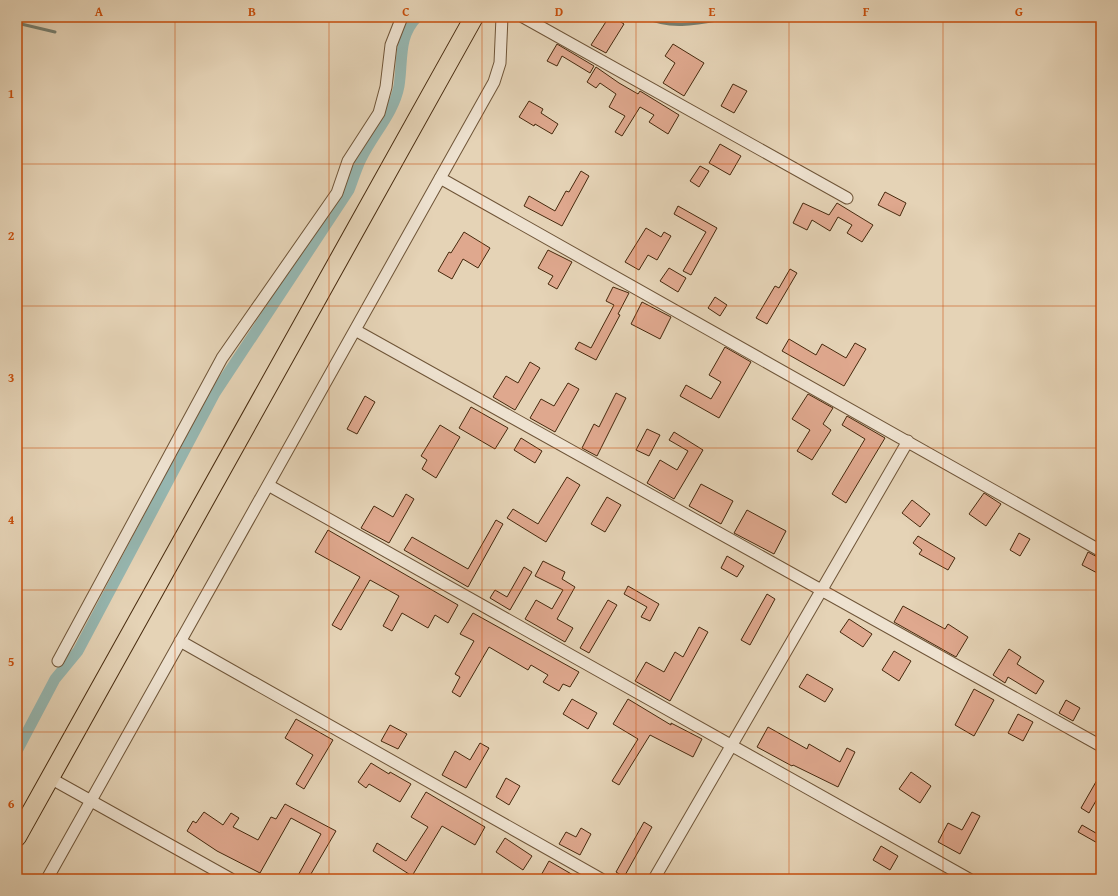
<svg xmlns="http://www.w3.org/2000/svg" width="1118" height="896" viewBox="0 0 1118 896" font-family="'Gentium Book Plus',serif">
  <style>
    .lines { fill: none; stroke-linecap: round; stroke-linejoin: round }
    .stream { stroke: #767e6f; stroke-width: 3 }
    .canal { stroke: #96b7b1; stroke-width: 11 }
    .building { fill: #dfa88e; stroke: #46290d }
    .minor-casing { stroke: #6e5437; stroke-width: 13 }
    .trunk-casing { stroke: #46290d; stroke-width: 20 }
    .minor { stroke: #eee2d0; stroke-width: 11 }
    .trunk { stroke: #e5d3b6; stroke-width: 18 }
    .grid { fill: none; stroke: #c84f0c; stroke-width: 1; stroke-opacity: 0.55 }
    .neatline { fill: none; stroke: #c84f0c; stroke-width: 1.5 }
    .grid-label { font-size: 13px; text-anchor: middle; font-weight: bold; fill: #c84f0c }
  </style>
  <rect width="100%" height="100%" fill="#e5d3b6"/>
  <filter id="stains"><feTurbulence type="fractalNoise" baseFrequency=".005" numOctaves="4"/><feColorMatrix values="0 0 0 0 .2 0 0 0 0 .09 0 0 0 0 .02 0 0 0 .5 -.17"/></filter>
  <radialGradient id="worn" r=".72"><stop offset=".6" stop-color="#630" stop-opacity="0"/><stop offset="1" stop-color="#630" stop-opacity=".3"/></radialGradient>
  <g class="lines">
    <!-- stream -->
    <path class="stream" d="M645,17C672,31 704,22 734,17
      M17,23L55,32"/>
    <!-- canal -->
    <path class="canal" d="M17,751L55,679L78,651L215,393L349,190C353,180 356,169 361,159C373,134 394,113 399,86C403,61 398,36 417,17"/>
  </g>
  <!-- building -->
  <path class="building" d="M609,17H613L624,24L606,53L591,45Z
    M557,44L594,66L590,73L562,56L557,66L547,61Z
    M673,44L704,63L684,96L663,83L675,63L665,56Z
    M596,67L619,83L638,94L640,91L679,115L668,134L649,122L654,115L640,107L622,136L615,132L625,116L609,107L616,94L600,83L596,88L587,82Z
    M733,84L747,91L734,113L721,106Z
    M529,101L543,109L541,113L558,124L552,134L535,124L534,126L519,117Z
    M720,144L741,156L730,175L709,163Z
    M700,166L709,171L699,187L690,181Z
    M581,171L589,176L562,226L524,206L529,196L555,211L566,191L569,192Z
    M885,192L906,203L900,216L878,205Z
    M803,203L829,215L837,203L873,225L862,242L847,233L852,225L838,217L830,231L812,220L807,230L793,223Z
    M678,206L717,228L691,275L683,271L706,232L674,214Z
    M646,228L661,237L664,232L671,236L657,260L648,255L639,270L625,262Z
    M464,232L490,248L478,268L463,259L452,279L438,271L449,252L451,253Z
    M548,250L572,262L557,289L548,284L553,276L538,268Z
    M669,268L686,278L678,292L660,281Z
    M790,269L797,273L767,324L756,318L775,286L779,288Z
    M613,287L629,293L618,314L620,315L596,360L575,349L579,342L591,348L614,305L606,301Z
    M715,297L727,305L720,316L708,308Z
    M642,302L671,317L660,339L631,324Z
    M789,339L816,355L822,344L846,358L855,343L866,349L844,386L782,351Z
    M725,347L751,362L719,418L680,396L686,385L711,399L721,382L709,375Z
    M530,362L540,368L515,410L493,397L506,376L518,383Z
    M568,383L579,389L555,432L530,418L541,399L554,406Z
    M616,393L626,398L597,456L582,448L594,424L599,427Z
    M808,394L833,408L823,424L831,430L812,460L797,451L810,430L792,419Z
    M365,396L375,402L357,434L347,429Z
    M471,407L508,428L495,449L459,428Z
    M847,416L885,438L846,503L832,494L865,439L842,425Z
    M440,425L460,437L436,478L422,469L427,460L421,456Z
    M647,429L660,435L649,456L636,450Z
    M674,432L703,450L674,499L647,483L660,460L677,470L688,451L669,440Z
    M521,438L542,451L535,463L514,450Z
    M567,477L580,485L546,542L507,518L513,509L538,524Z
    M701,484L733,501L721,524L689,506Z
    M984,493L1001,504L986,526L969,514Z
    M406,494L414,499L389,543L361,528L374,506L393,517Z
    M607,497L621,505L605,532L591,524Z
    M912,500L930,514L920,527L902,513Z
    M747,510L786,531L774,554L734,533Z
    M496,520L503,524L468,587L404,550L412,537L468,569Z
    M328,530L458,605L448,623L435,615L428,628L402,613L392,631L383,626L399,596L370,580L341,630L332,625L360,577L315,552Z
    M1019,533L1030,539L1020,556L1010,550Z
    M918,536L955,558L948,570L919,554L922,550L913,543Z
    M1088,552L1101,559V575L1082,565Z
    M727,556L744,566L737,577L721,568Z
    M543,561L565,572L562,579L575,587L557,619L573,628L565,642L525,619L536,600L552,609L563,590L535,576Z
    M524,567L532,572L510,610L490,598L495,590L507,597Z
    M628,586L659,604L650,621L641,617L647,607L624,594Z
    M767,594L775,599L750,645L741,640Z
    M608,600L617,605L589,653L580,648Z
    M903,606L945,629L948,624L968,637L956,657L894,622Z
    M473,613L579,672L570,687L563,684L559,691L543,682L548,675L531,665L528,670L489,647L460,697L452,692L460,677L455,674L474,641L460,634Z
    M849,619L872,634L863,647L840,632Z
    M699,627L708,632L670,701L635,681L646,662L664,672L675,652L683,657Z
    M1009,649L1021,657L1017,664L1044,681L1036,694L1008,677L1005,683L993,675Z
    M894,651L911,661L899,681L882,670Z
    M807,674L833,689L825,702L799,687Z
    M974,689L994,700L974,736L955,725Z
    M572,699L597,713L588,729L563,714Z
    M628,699L671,725V723L702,739L693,757L650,735L619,785L612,781L638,739L613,724Z
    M1066,700L1080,708L1073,721L1059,713Z
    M1018,714L1033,722L1023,741L1008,733Z
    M296,719L333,740L304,789L296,784L313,755L285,738Z
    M390,725L407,734L398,749L381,741Z
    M768,727L807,749L809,744L840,762L847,748L855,752L838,787L793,765L792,766L757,747Z
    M480,743L489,748L466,788L442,775L455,751L470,760Z
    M371,763L389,774L390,772L411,784L400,802L369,784L366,788L358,782Z
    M911,772L931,786L920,803L899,789Z
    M1101,773V792L1089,813L1081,808Z
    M506,778L520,786L509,805L496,797Z
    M426,792L485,827L475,845L442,826L412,876L373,851L377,843L406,861L428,827L411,817Z
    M285,804L336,831L308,879H296L321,834L291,818L260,873L217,851L187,831L193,821L196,823L204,812L223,825L231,813L239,818L233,827L258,840L271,817L276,819Z
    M972,812L980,816L960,854L938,842L948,823L962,830Z
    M644,822L652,827L624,877L616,872Z
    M1082,825L1101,836V845L1078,832Z
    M581,828L591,834L580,855L559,844L566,832L576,837Z
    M505,838L532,856L523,870L496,852Z
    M881,846L898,856L890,870L873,860Z
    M549,861L580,879H539Z"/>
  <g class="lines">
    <defs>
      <path id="minor" d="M523,17L847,198
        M440,178L1101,551
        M355,330L1101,746
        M268,485L969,879
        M180,641L601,879
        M58,661L222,358L337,193L348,161L379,113L386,87L391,45L402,17
        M50,778L231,879
        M47,879L494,82L500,63L502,17
        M654,879L908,441"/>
      <path id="trunk" d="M17,837L474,17"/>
    </defs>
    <!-- minor casing -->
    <use href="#minor" class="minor-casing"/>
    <!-- trunk casing -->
    <use href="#trunk" class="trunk-casing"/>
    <!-- minor -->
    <use href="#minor" class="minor"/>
    <!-- trunk -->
    <use href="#trunk" class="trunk"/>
  </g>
  <!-- grid -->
  <path class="grid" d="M175,17V879M329,17V879M482,17V879M636,17V879M789,17V879M943,17V879M17,164H1101M17,306H1101M17,448H1101M17,590H1101M17,732H1101"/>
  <!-- margin -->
  <rect width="1118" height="896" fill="none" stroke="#e5d3b6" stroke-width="44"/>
  <rect x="22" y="22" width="1074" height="852" class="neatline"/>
  <g class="grid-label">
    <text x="99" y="16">A</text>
    <text x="252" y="16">B</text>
    <text x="406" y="16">C</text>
    <text x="559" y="16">D</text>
    <text x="712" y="16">E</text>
    <text x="866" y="16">F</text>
    <text x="1019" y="16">G</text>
    <text x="11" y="98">1</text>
    <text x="11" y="240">2</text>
    <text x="11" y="382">3</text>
    <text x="11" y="524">4</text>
    <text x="11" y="666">5</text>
    <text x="11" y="808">6</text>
  </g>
  <rect width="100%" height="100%" filter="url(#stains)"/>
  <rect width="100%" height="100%" fill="url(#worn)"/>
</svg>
